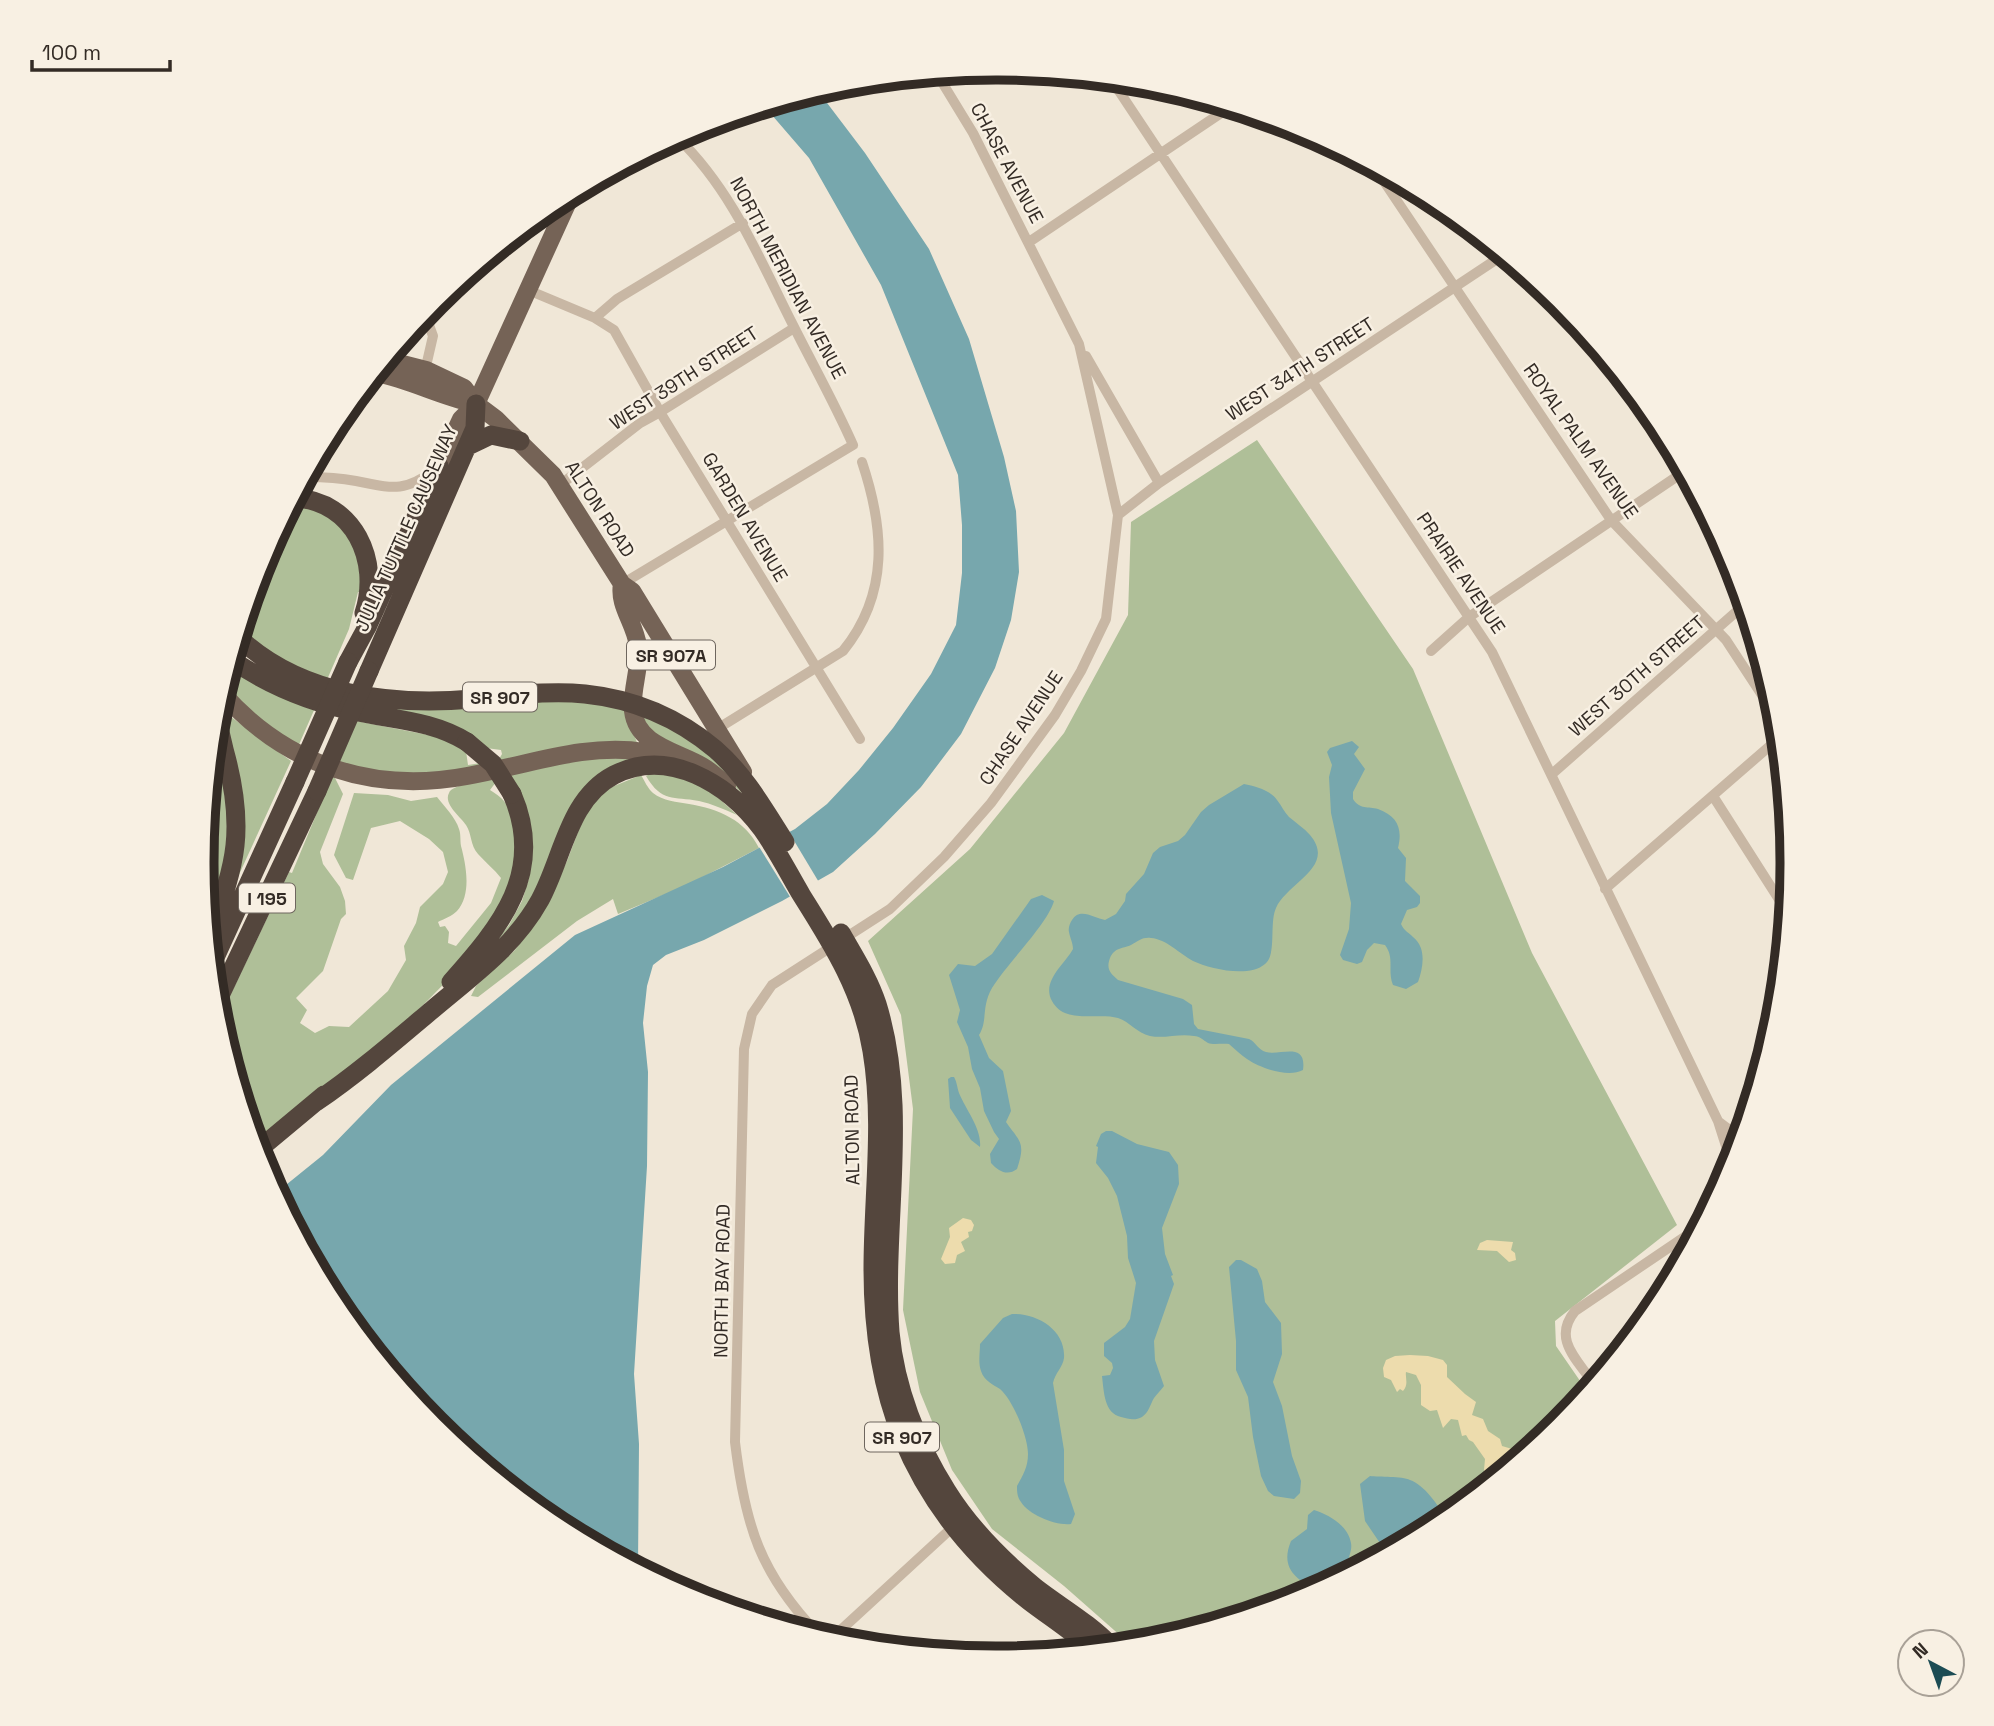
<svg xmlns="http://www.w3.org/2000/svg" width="1994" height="1726" viewBox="0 0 1994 1726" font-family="'Space Grotesk',sans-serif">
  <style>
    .green { fill: #afbf98 }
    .sand { fill: #eddcad }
    .water { fill: #77a7ad }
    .pier { fill: #f0e7d7 }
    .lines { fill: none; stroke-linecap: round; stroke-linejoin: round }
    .street { stroke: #c8b7a4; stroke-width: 10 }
    .primary { stroke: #756356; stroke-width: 18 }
    .highway { stroke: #54463d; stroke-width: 19 }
    .highway-bridge { stroke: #54463d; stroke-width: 19 }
    .labels { text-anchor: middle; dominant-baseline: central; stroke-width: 5; stroke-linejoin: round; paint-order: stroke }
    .shield { fill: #f8f0e3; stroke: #6e665e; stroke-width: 2 }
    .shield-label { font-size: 18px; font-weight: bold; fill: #332b25 }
    .street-label { font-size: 19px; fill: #332b25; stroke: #f8f0e3 }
    .rim { fill: none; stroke: #332b25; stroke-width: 9 }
  </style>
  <rect width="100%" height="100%" fill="#f0e7d7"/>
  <!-- green -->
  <path class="green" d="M1257,440L1413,669L1532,953L1677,1225L1555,1321L1556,1346L1587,1391L1559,1425L1438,1524L1301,1597L1152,1643L1131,1645L1064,1586L992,1529L952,1470L920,1392L903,1310L913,1109L901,1015L868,941L970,849L1064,733L1128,615L1131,522Z
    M292,504L305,505L335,519L358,552L361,592H358L349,629L326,682L301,672L240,633L263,558Z
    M231,665L315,708L297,749L223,690Z
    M568,699L624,709L638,745L498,761L502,754L501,750L486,748L364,702Z
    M219,708L291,761L237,879L219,719Z
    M648,717L666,725L721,763L755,805L731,783L653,738L643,718Z
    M356,721L439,737L466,751L468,765L481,763L486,768L411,779L336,767Z
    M214,743C222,761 232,826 229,845C225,868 217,891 207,913L202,863Z
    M647,756L601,779L538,897L489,950L509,925L522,901L529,878L507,773L567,758Z
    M653,773L700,781L737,815C724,809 712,804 699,801C673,796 662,803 646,776Z
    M333,774L343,794L320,852L323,864L340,887L345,901L346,914L341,919L323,971L296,998L307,1010L300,1023L315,1033L329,1026L349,1027L388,991L406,960L404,946L416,923L420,907L443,884L448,872L443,852L429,839L400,821L371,828L353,880L346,878L334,855L354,793L388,795L411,801L437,797C444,806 456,818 459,829C461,834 460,840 461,846C466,865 472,894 457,911C452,916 444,919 438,922L440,927L445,926L449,932L448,943L456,946L491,903L501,878C494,869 485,862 478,854C470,845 472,834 466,825C461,817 443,804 449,793C452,784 485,780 494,778L496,782L490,790C508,801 510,808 514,828C527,899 460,970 413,1015L256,1145L218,1021L289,872L292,873Z
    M641,775C644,780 648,789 653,793C663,801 677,802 689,804C719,809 745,820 759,848L685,886L618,914L613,899L577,921L478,997L471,996L476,986L515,950L541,914L567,861L586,811L607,789Z"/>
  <!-- sand -->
  <path class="sand" d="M963,1218L971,1220L974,1225L972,1231L968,1232L969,1237L961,1242L965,1251L957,1255L955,1263L945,1264L941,1259L950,1237L949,1228Z
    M1487,1240L1513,1242L1511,1250L1515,1253L1516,1260L1509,1262L1497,1251L1477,1250L1480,1243Z
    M1410,1355L1428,1356L1443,1360L1447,1365V1377L1465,1394L1476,1402L1472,1415L1483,1419L1488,1431L1500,1439L1502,1446L1519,1451L1522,1455L1488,1483L1484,1470L1485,1459L1473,1442L1469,1440L1466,1435L1462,1436L1458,1420L1451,1419L1443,1428L1437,1410L1430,1411L1421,1405V1385L1416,1375L1406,1372C1405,1378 1409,1384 1403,1391L1400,1389L1397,1392L1391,1380L1384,1377L1383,1368L1386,1360L1395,1356Z"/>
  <!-- water -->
  <path class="water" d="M818,91L865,153L929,249L969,339L1004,457L1016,511L1019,572L1011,620L995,668L961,734L921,787L875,834L833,872L782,901L704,940L666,955L653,965L647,986L643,1023L648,1072L647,1166L634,1374L639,1444L638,1568L555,1524L435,1425L336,1304L276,1193L323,1155L391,1085L575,935L723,867L795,829L827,804L859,770L893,728L931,674L956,625L962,573V525L958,475L881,285L809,158L765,107Z
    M1352,741L1359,747L1354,754L1365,769L1353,792V799C1360,810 1368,806 1378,809C1397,816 1403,828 1398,848L1406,858L1405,881L1420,896V903L1417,907L1407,910L1401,924C1404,931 1408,932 1413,937C1427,948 1423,968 1418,982L1406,989L1393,985C1387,971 1395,958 1385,945L1374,943L1367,950L1362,962L1357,964L1343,960L1340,955L1349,929L1351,903L1331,813L1329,777L1332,765L1327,752L1330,748Z
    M1244,784C1255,786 1270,790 1277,800C1282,806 1284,812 1289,817C1296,823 1304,828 1310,835C1337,867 1287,883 1276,908C1269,923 1277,955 1265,964C1249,978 1210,969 1193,961C1180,954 1166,939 1151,938C1142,937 1139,941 1131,945C1122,949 1115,947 1110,958C1106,969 1110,973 1118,980L1183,999L1192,1005L1194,1024L1198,1029L1249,1039C1256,1042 1258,1050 1266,1052C1280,1056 1307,1041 1303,1070C1288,1078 1260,1068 1247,1059C1241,1055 1235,1049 1229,1044C1223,1043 1213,1045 1208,1043C1203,1040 1200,1036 1194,1036C1179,1033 1165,1039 1150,1036C1137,1033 1130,1022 1118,1018C1098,1012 1065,1025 1052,1001C1041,981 1065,964 1073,949C1073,943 1070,938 1069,932C1068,928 1070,923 1072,920C1080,907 1094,918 1105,920L1116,914L1125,901L1126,894L1144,874L1153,853L1160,847L1178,841L1185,835L1201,812L1209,805Z
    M1042,895L1054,901C1047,925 1008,962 992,988C981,1007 988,1021 979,1035L989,1058L1003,1071L1011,1111L1006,1122C1020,1142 1026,1142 1017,1169C1008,1176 999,1172 991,1163L990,1154L999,1139L994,1132L984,1111L980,1088L972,1069L968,1047L957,1022L960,1010L949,975L958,964L975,966L992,954L1031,899Z
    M951,1077H954C957,1082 957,1087 959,1093C966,1110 982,1129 980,1147L971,1140L950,1108L948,1079Z
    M1106,1131H1112L1137,1144L1169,1152L1178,1165L1179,1184L1162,1228L1165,1254L1173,1275L1171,1276L1174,1284L1154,1341L1155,1360L1164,1386C1161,1390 1157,1394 1154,1398C1150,1405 1149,1412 1142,1417C1135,1421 1128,1419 1121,1417C1104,1413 1104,1392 1102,1376L1110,1375L1113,1368L1112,1363L1104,1356V1343L1125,1327L1130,1319L1136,1283L1128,1258L1127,1236L1117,1196L1108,1178L1096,1163L1098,1147L1096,1146L1101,1134Z
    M1236,1260H1241L1257,1269L1262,1281L1265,1302L1281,1323L1282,1354L1273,1382L1282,1406L1292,1456L1301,1481L1300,1493L1294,1499L1274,1496L1268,1491L1261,1476L1253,1437L1248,1397L1236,1370V1341L1229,1267Z
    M1012,1314C1037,1313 1066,1330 1064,1358C1063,1367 1055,1373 1053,1383L1064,1450V1481L1075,1514L1071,1524C1056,1526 1029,1515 1021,1502C1017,1497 1017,1491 1017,1486C1023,1475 1028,1467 1028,1454C1028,1437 1013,1400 1000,1389C994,1385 984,1381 981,1371C978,1363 980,1353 980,1344L1003,1318Z
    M1370,1476C1379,1477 1402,1476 1410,1480C1424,1485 1439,1505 1445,1519L1386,1552L1365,1521L1360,1484Z
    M1314,1510C1330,1515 1348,1526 1351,1543C1353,1554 1344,1560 1351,1571L1317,1589C1295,1580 1280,1567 1291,1541L1307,1529L1308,1515Z"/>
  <!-- pier -->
  <path class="pier" d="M787,829L820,884L792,900L758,845Z"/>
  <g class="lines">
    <!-- street -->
    <path class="street" d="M1111,79L1492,652L1718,1121L1732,1165
      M1375,168L1611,520L1726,640L1777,718
      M1029,242L1230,107
      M528,290L595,318L617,299L743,223
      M595,318L614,330L660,412L860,739
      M1086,356L1159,483
      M424,375L433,336L425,314
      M307,477C323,477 340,478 356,481C392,488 403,493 435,470
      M560,485L640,423L660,412L794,328
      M1118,515L1159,483L1503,255
      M622,584L853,445C835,404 813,365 793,325C759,258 732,190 677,137
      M1431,651L1469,617L1685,471
      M717,729L843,651C890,593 884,528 862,462
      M1552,774L1745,604
      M1713,796L1787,912
      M1605,889L1779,738
      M1719,1122L1727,1128L1742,1132
      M1593,1383C1577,1359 1552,1339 1575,1311L1689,1234L1702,1222
      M819,1635C760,1574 745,1525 735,1442L744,1049L752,1014L772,985L890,909L944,857L991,803L1055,715L1081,671L1106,619L1118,515L1079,344L973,133L937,74
      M831,1639L955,1525"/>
    <!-- primary -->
    <path class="primary" d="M387,360L426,370L464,388L476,404L496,419L553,475L622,584L632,591L743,772
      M376,373C411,380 442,397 476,404
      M439,466L461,419L476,404L572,193
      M622,584C618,606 635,623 638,646C641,668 631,689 633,711C637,745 676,751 702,766C711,771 719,779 727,786
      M222,693C286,765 373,794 467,776C525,766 586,742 645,752C659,754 673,760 686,764"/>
    <!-- highway -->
    <path class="highway" d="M468,446L491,435L520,441
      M295,498C354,501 381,561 364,613
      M239,638C301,696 392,706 473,699C510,696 548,690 585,694C633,699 678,718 715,749C745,775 764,809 785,842
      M232,660C270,686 312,703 358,712C396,720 433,721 467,742
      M348,662L367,627L439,466
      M369,671L475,428L476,404
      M841,933C854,956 869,979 877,1004C910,1110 882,1223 890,1332C895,1387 917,1444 947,1491C970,1528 1002,1560 1036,1588C1062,1608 1089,1623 1111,1646
      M209,935C237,866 245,826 225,753C222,742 221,732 216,721
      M212,964L295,782
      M451,982C501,926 546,872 512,794
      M216,1004L317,791
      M316,1102C357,1074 394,1042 432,1010C472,976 514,947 540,900C563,858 568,799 614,775C669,747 728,784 762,829C777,850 789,874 802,896C833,945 863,993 872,1051C884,1123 873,1196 873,1269C873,1326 880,1383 902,1437C929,1503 973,1557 1029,1601C1050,1617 1072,1631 1091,1648
      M258,1150L324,1095"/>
    <!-- highway-bridge -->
    <path class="highway-bridge" d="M467,742L493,764L512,794
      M295,782L348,662
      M317,791L369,671"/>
  </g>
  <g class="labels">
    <!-- shield labels -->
    <g class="shield">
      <rect x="627" y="640.5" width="88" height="29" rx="5"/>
      <rect x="463" y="682.5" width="74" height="29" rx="5"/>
      <rect x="239" y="883.5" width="56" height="29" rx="5"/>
      <rect x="865" y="1422.5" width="74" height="29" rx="5"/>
    </g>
    <g class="shield-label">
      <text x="671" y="655">SR 907A</text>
      <text x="500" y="697">SR 907</text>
      <text x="267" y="898">I 195</text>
      <text x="902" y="1437">SR 907</text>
    </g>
    <!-- street labels -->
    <g class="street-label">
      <text transform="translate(1007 163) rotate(62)">CHASE AVENUE</text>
      <text transform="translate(788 278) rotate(62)">NORTH MERIDIAN AVENUE</text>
      <text transform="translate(1300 369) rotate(-33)">WEST 34TH STREET</text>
      <text transform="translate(684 378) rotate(-33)">WEST 39TH STREET</text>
      <text transform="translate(1581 441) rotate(55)">ROYAL PALM AVENUE</text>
      <text transform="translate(600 509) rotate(57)">ALTON ROAD</text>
      <text transform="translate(745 517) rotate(59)">GARDEN AVENUE</text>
      <text transform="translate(406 528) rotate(-66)">JULIA TUTTLE CAUSEWAY</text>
      <text transform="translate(1461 573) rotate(56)">PRAIRIE AVENUE</text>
      <text transform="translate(1637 676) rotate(-41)">WEST 30TH STREET</text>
      <text transform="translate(1021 728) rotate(-56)">CHASE AVENUE</text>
      <text transform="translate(852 1130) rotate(-91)">ALTON ROAD</text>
      <text transform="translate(722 1281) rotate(-89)">NORTH BAY ROAD</text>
    </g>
  </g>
  <!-- crop -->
  <path d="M0 0H1994V1726H0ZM996 80H998A782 782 0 0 1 1780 862V864A782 782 0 0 1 998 1646H996A782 782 0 0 1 214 864V862A782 782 0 0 1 996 80Z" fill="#f8f0e3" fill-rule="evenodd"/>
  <path class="rim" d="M996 80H998A782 782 0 0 1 1780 862V864A782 782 0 0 1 998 1646H996A782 782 0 0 1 214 864V862A782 782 0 0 1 996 80Z"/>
  <!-- north arrow -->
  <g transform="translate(1931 1663) rotate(319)"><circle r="33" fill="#f8f0e3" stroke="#a9a197" stroke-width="2"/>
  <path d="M0-5L12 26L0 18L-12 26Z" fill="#1c4c54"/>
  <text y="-10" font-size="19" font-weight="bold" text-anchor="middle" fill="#332b25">N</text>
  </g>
  <!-- scale -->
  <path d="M32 60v10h138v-10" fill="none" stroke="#332b25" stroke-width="3.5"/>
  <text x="42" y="60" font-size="21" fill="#332b25" stroke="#f8f0e3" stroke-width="5" paint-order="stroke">100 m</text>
</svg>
